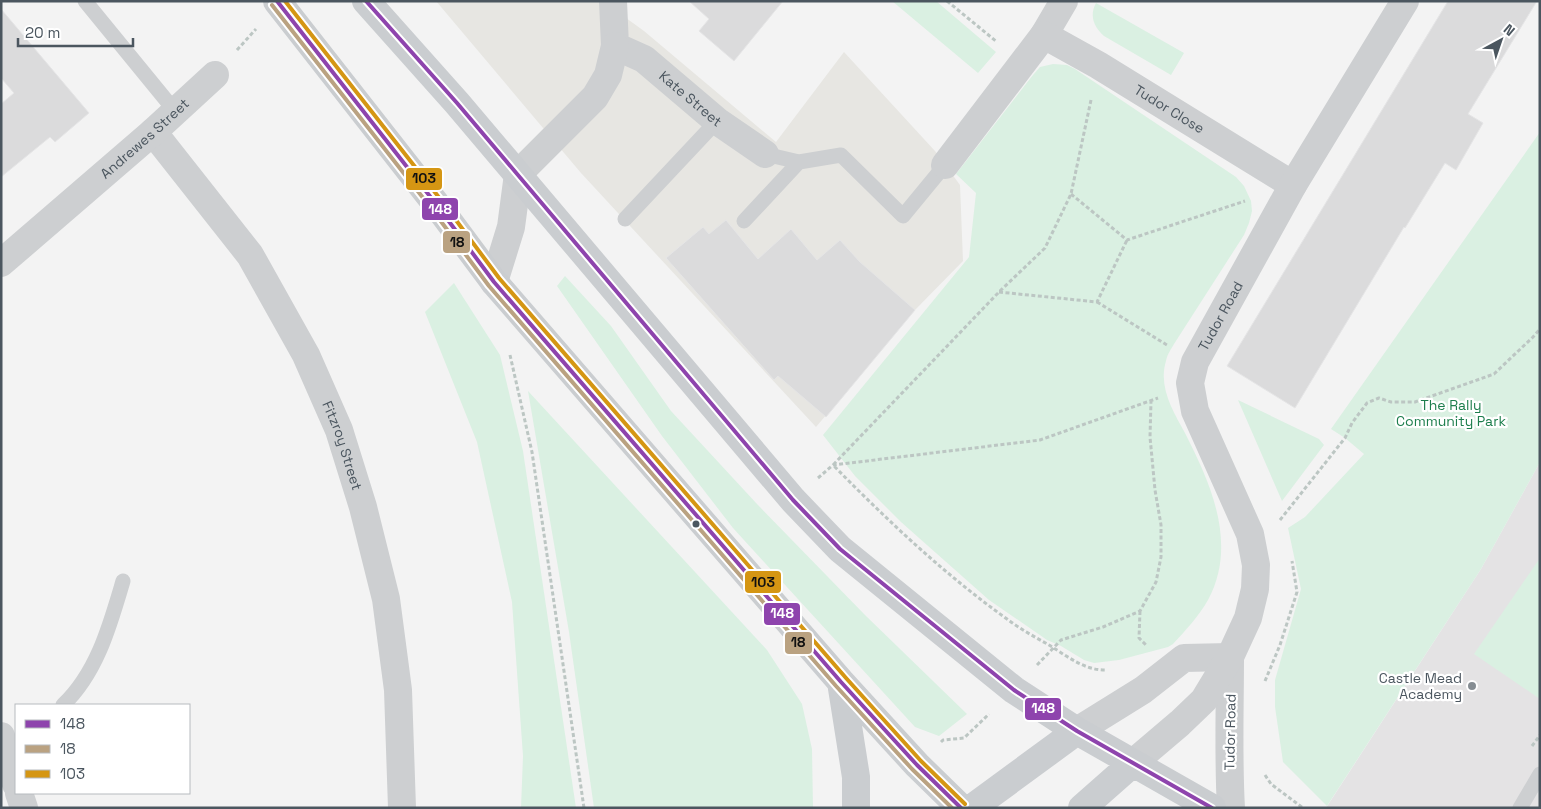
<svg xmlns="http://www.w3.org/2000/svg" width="1541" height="809" viewBox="0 0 1541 809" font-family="'Space Grotesk',sans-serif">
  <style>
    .commercial { fill: #e7e6e2 }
    .education { fill: #e4e3e4 }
    .green { fill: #daf0e2 }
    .building { fill: #dbdbdc; stroke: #e5e5e6 }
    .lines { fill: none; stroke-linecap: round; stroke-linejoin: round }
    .path { stroke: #bcc6c3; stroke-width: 3; stroke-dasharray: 4 2.5; stroke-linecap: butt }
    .service { stroke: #cdcfd1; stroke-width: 15 }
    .minor { stroke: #cdcfd1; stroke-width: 28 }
    .primary { stroke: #cacdd0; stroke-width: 28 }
    .bus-1-casing { stroke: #fff; stroke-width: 8 }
    .bus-2-casing { stroke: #fff; stroke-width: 8 }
    .bus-3-casing { stroke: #fff; stroke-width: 8 }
    .bus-1 { stroke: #8e44ad; stroke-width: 4 }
    .bus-2 { stroke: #baa281; stroke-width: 4 }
    .bus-3 { stroke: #d59613; stroke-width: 4 }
    .bus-dot { fill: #4b565f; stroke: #fff; stroke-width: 2 }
    .poi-dot { fill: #868d93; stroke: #fff; stroke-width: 2 }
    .labels { text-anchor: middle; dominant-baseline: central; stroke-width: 4.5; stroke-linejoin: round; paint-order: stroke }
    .street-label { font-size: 14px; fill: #4b565f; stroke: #fff }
    .park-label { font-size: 14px; fill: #1d7e4d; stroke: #fff }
    .poi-label { font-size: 14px; fill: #4b565f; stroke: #fff; text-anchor: end }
    .line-badge { stroke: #fff; stroke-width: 2 }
    .badge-label { font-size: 14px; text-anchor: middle; font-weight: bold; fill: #fff }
    .pale-badge-label { font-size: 14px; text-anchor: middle; font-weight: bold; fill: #111 }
  </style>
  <rect width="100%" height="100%" fill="#f3f3f3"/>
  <!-- commercial -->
  <path class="commercial" d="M436,1H613L615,10L644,31L776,142L844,52L935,151L960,185L963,261L915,310L816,427L581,173Z"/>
  <!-- education -->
  <path class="education" d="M1540,462V804L1538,808H1326L1481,569Z"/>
  <!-- green -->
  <path class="green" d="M892,1H936L996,52L978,73Z
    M1096,3L1184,53L1171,75L1104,36C1094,27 1089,16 1096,3Z
    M1053,64L1067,65L1075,69L1236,177L1244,186L1251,201L1252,211L1249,223L1244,235L1174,344C1171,349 1167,355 1166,361C1158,387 1173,411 1185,433C1211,484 1238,544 1208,600C1199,616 1185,631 1173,644L1168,647L1119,660L1094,663L1084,660L1061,646L1047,640L989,600L901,522L855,476L823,435L969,257L976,193L956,174L1033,75L1040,67Z
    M1540,132V462L1481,569L1327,806L1283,762L1275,707V680L1301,589L1288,528L1305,517L1364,454L1345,438L1331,429Z
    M565,276L611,326L671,411L757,504L865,615L967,714L939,736L915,727L733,528L662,436L557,286Z
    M454,283L500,355L523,451L576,808H521L523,756L512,602L477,442L425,312Z
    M528,391L767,650L802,704L812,749L813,808H594L569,632Z
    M1238,400L1319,439L1324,445L1282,501Z
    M1540,558V699L1474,654Z"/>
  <!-- building -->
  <path class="building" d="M689,1H783L734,61L699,31L709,19Z
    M1448,1H1537L1468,114L1483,123L1456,170L1445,163L1405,228L1404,227L1295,408L1227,366Z
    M1,9L89,113L55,142L50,137L1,177V104L14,93L1,78Z
    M726,220L758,259L791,229L817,260L840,240L860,262L915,310L826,417L778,376L774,380L666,258L703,227L709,234Z"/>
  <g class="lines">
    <!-- path -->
    <path class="path" d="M947,1L997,42
      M237,50L256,29
      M1091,100L1071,194L1045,248L999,292L833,465C887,520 944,574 1007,619C1020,629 1035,637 1049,645C1067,656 1085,671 1107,670
      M1071,194L1127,240L1245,201
      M999,292L1097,302L1127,240
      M1097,302L1167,345
      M510,355L532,452L584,808
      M818,478L833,465L1040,440L1158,398
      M1280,520L1345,438L1352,423L1367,403L1379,398L1391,402H1415L1494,374L1533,337L1540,329
      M1140,611L1139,638L1146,645
      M1037,665L1061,640L1103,627L1140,611L1156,582L1161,557V525L1155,490L1150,437L1151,401
      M1265,681L1280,645L1297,592L1292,561
      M941,742L943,740L964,738L989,714
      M1532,746L1540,735
      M1265,775L1271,784L1303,808"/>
    <!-- service -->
    <path class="service" d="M85,1L175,111
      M765,154L799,162L841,155L903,216L945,165
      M625,219L717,121
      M744,221L799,162
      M63,705C97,673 110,625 123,581
      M1520,808L1540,774"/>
    <!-- minor -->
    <g class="minor">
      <path id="s1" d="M613,1L615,46L644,59L717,121L765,154"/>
      <path d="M1044,35L1064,1"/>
      <path id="s2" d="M153,132L250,255L306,355L339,430L363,507L386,599L398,690L402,808"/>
      <path id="s3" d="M945,165L1044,35L1098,65L1293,185"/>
      <path id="s4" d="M1,263L153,132L215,75"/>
      <path d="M494,282L511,227L518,174L595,97L608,75L615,46"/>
      <path d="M1230,657C1230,707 1228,758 1231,808"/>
      <path d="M1077,731L1143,690L1184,658L1230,657"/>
      <path d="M1,736L16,784"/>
      <path id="s5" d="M1133,763L1180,723L1204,700L1230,657L1248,618L1255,589L1256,565L1250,534L1195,411L1190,383L1195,362L1293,185L1405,1"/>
      <path d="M19,793L24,808"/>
    </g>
    <!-- primary -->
    <path class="primary" d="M277,1L436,204L494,282L841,682L917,765L961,808
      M366,1L457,103L793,500L840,549L1014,690L1077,731L1212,808
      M841,682L856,777V808
      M972,808L1077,731
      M1082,808L1133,763"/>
    <defs>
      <path id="bus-1" d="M277,1L436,204L494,282L841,682L917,765L961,808
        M366,1L457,103L793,500L840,549L1014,690L1077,731L1212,808"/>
      <path id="bus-2" d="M272,5L431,208L489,286L836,686L912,769L952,808"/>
      <path id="bus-3" d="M285,1L441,200L499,278L846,678L921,761L965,804"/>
    </defs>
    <!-- bus-1 casing -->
    <use href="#bus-1" class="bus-1-casing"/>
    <!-- bus-2 casing -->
    <use href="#bus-2" class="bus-2-casing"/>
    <!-- bus-3 casing -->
    <use href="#bus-3" class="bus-3-casing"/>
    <!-- bus-1 -->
    <use href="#bus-1" class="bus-1"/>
    <!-- bus-2 -->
    <use href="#bus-2" class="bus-2"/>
    <!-- bus-3 -->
    <use href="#bus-3" class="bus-3"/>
  </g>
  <!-- markers -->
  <circle class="bus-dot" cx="696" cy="524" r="4.5"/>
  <circle class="poi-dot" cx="1472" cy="686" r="5"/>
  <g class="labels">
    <!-- street labels -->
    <g class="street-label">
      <text stroke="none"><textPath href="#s1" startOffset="138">Kate Street</textPath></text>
      <text stroke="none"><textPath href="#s3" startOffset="309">Tudor Close</textPath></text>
      <text stroke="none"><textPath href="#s4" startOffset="190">Andrewes Street</textPath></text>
      <text stroke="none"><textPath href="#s5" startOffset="511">Tudor Road</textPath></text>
      <text stroke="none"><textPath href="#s2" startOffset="369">Fitzroy Street</textPath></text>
      <text transform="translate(1230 732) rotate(-89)">Tudor Road</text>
    </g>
    <!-- park labels -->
    <g class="park-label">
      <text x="1451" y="405">The Rally<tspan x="1451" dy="16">Community Park</tspan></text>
    </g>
    <!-- poi labels -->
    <g class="poi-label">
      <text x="1462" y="678">Castle Mead<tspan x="1462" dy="16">Academy</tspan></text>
    </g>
  </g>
  <g class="line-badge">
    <rect x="405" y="167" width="38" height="24" rx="5" fill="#d59613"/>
    <rect x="421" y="197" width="38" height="24" rx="5" fill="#8e44ad"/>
    <rect x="442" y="230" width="29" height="24" rx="5" fill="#baa281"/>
    <rect x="744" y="570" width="38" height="24" rx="5" fill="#d59613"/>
    <rect x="763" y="602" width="38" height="24" rx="5" fill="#8e44ad"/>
    <rect x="784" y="631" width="29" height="24" rx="5" fill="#baa281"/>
    <rect x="1024" y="697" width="38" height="24" rx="5" fill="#8e44ad"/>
  </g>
  <g class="badge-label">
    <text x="440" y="214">148</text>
    <text x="782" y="618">148</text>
    <text x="1043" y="713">148</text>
  </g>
  <g class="pale-badge-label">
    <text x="424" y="183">103</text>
    <text x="457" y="247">18</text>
    <text x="763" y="587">103</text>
    <text x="798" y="647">18</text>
  </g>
  <!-- border -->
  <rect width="1541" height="809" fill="none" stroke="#4b565f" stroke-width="5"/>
  <!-- legend -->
  <rect x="15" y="704" width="175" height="90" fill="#ffffff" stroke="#b7bbbf"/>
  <rect x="25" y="720" width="25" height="8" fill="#8e44ad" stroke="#b7bbbf"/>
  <text x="60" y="729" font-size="15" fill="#4b565f">148</text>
  <rect x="25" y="745" width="25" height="8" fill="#baa281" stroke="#b7bbbf"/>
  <text x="60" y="754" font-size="15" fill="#4b565f">18</text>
  <rect x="25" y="770" width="25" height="8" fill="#d59613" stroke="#b7bbbf"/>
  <text x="60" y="779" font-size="15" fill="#4b565f">103</text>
  <!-- north arrow -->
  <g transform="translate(1501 40) rotate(40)" stroke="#ffffff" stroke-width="4" paint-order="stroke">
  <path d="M0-4L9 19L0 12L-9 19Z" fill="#4b565f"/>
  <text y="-8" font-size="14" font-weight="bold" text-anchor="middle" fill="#4b565f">N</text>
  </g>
  <!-- scale -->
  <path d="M18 38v8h115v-8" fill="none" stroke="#4b565f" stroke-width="2.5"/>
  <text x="25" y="38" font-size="15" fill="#4b565f" stroke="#ffffff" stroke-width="4" paint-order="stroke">20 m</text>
</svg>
